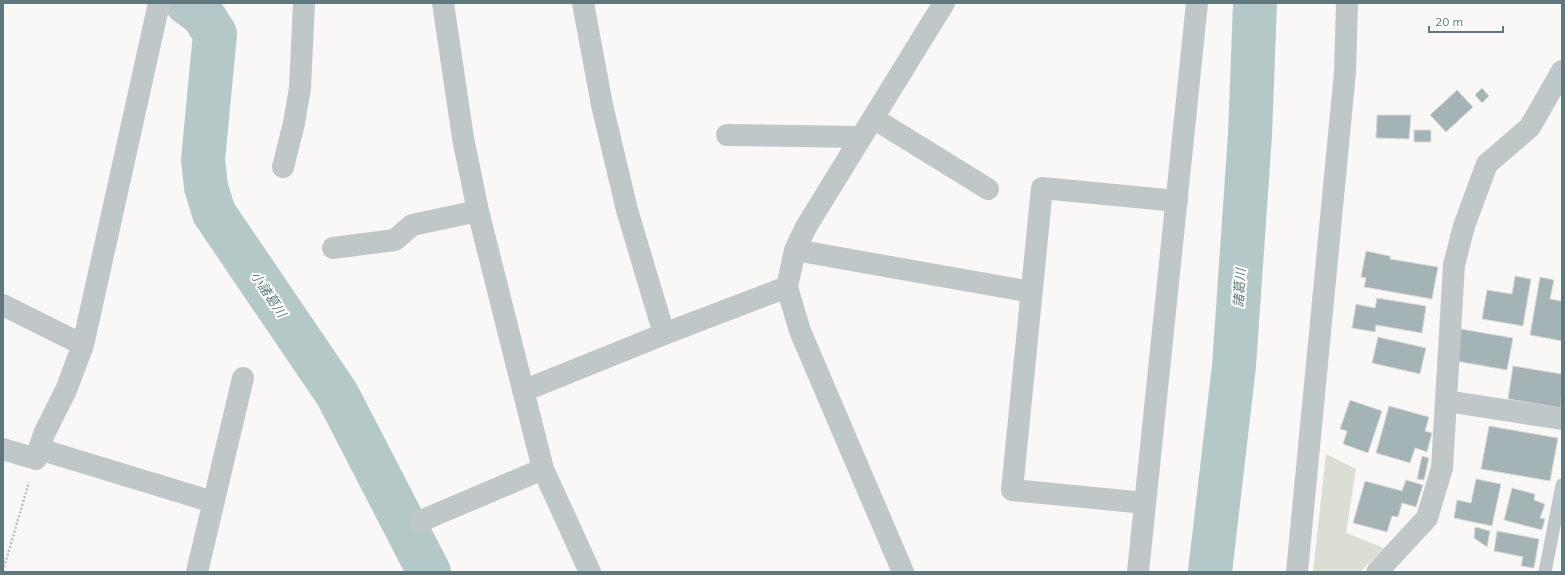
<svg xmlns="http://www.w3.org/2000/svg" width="1565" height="575" viewBox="0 0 1565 575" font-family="Mulish,'Noto Sans JP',sans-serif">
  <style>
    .green { fill: #dbded5 }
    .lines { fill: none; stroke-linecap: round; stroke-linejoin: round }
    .river { stroke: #b5c8c8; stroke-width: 44 }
    .building { fill: #a4b3b5; stroke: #dbdad9 }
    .path { stroke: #b8bec0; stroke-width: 2.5; stroke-dasharray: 2 2; stroke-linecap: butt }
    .service { stroke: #c0c7c9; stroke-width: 13 }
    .minor { stroke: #c0c7c9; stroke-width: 22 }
    .tertiary { stroke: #c0c7c9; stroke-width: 22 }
    .labels { text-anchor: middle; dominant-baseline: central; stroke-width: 4; stroke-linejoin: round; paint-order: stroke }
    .water-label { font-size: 13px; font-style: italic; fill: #5e7c7c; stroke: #fff }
  </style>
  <rect width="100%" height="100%" fill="#f9f8f6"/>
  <!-- green -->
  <path class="green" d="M1326,454L1356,469L1346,533L1384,548L1360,572H1313Z"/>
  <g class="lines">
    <!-- river -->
    <path class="river" d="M187,3L203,15L215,34L203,160L206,187L214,213L337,394L429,572
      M1210,572L1234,366L1250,135L1255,3"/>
  </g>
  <!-- building -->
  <path class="building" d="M1482,88L1489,96L1482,103L1475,95Z
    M1457,90L1473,107L1446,132L1430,115Z
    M1377,115H1411L1409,139L1376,138Z
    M1414,130H1431V142H1414Z
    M1366,251L1390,256V259L1438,267L1432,299L1364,287L1366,278L1361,277Z
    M1515,276L1531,279L1523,326L1482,319L1487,290L1512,294Z
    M1540,277L1554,280L1550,299L1561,301L1562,296V341L1530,335Z
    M1377,298L1426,306L1422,333L1376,325L1375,332L1352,328L1356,304L1375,308Z
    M1461,329L1513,338L1507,370L1456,361Z
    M1378,337L1426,348L1420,374L1372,363Z
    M1513,366L1562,374L1561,408L1508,399Z
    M1350,400L1382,411L1368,453L1343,444L1347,431L1340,429Z
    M1389,406L1429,417L1425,431L1432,433L1427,452L1415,448L1410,463L1376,453Z
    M1489,426L1558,438L1550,481L1481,469Z
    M1422,456L1429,458L1424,480L1417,479Z
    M1476,479L1501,484L1492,526L1454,518L1457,500L1471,503Z
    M1406,480L1423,485L1416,507L1402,503L1398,517L1392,516L1387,532L1353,523L1365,481L1402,491Z
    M1512,488L1535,494L1534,500L1545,504L1540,518L1545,519L1542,530L1504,520Z
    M1475,527L1490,531L1487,547L1474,538Z
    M1497,531L1539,539L1534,568L1521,566L1523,557L1494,551Z"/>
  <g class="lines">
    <!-- path -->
    <path class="path" d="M3,571L29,482"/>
    <!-- service -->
    <path class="service" d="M1545,572L1562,485"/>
    <!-- minor -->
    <path class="minor" d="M443,3L463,138L478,211L543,469L590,572
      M583,3L602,105L627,210L664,334
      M873,118L988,189
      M727,135L861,137
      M283,167L294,123L300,88L304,3
      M333,248L395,240L412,225L478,211
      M795,250L1031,292
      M3,305L83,345
      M523,391L664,334L787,287
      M1446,401L1562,419
      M3,449L36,459L44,434L66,390L83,345L159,3
      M39,449L213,502
      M1145,503L1012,490L1042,188L1177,201
      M421,521L543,469
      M197,572L243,378
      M903,572L800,331L787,287L795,250L806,227L944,3
      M1297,572L1345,72L1347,3
      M1377,572L1427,518L1442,468L1454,265L1464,226L1487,164L1530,127L1562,71"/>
    <!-- tertiary -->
    <path class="tertiary" d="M1138,572L1197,3"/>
  </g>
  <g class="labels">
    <!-- water labels -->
    <g class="water-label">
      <text transform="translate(1239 288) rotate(-86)">諸葛川</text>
      <text transform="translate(269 294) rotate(56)">小諸葛川</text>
    </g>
  </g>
  <!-- border -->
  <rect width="1565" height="575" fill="none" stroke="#5e787d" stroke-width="8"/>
  <!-- scale -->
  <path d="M1429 26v6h74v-6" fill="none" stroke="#5e787d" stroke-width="2"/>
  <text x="1435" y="26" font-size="12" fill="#5e787d" stroke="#ffffff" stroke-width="3" paint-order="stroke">20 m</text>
</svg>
